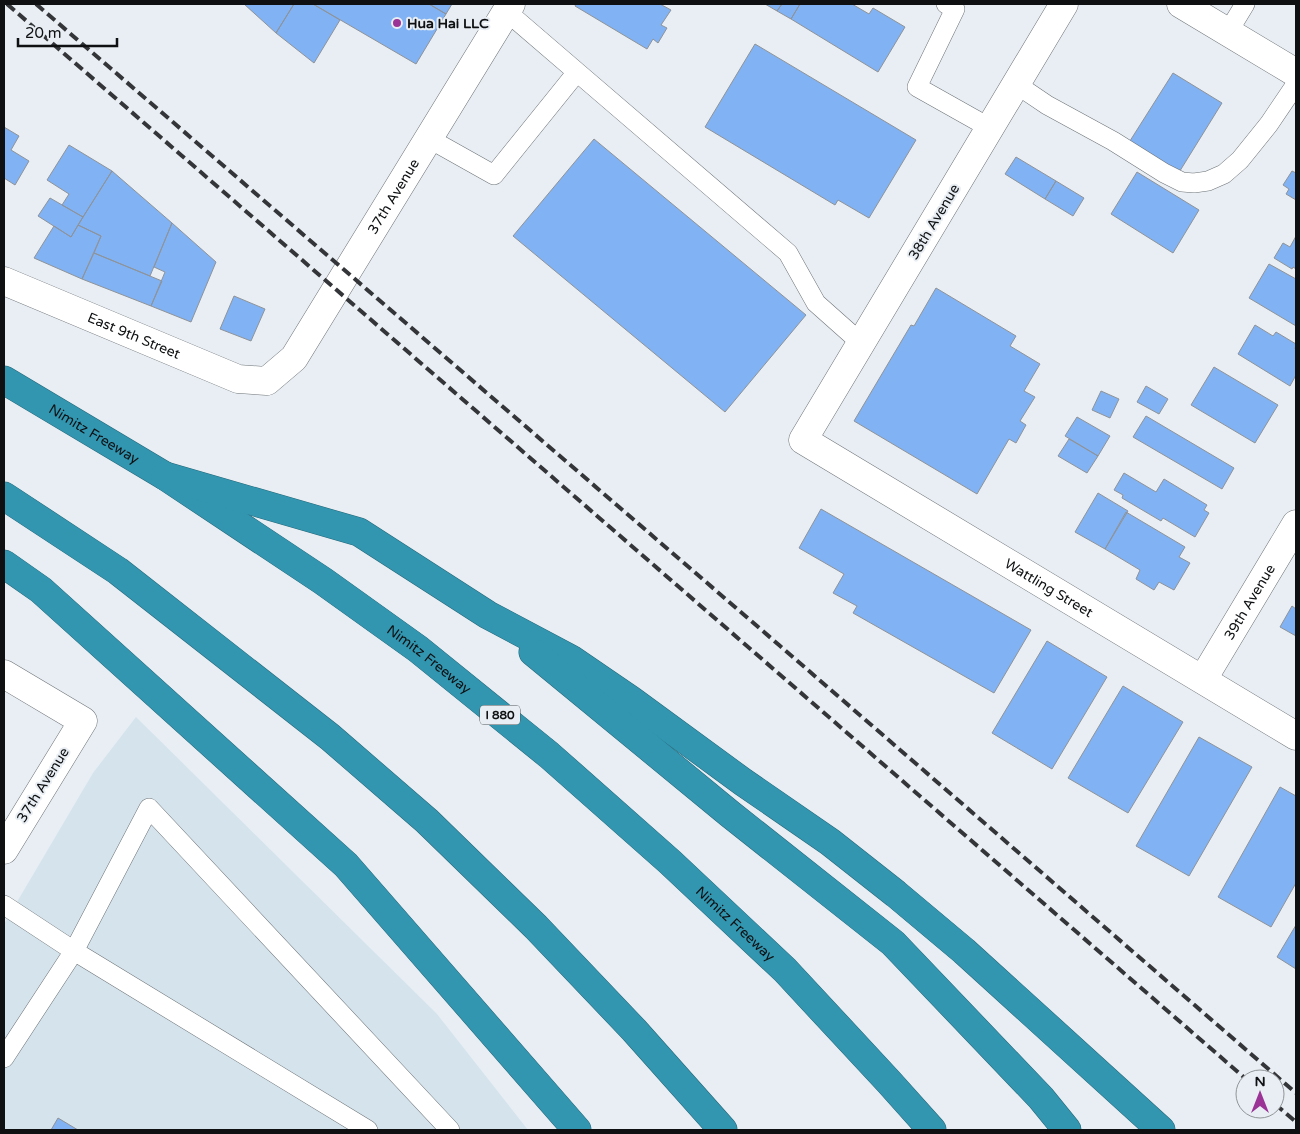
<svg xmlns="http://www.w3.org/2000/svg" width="1300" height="1134" viewBox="0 0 1300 1134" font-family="'Varela Round',sans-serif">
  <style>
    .built { fill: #d5e3ec }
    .building { fill: #80b2f4; stroke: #8f9398 }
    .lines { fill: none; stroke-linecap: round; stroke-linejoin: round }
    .service-casing { stroke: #6d7377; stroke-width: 20 }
    .minor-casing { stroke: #6d7377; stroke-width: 29 }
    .secondary-casing { stroke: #6d7377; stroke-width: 29 }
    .motorway-casing { stroke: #266779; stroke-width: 29 }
    .service { stroke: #fff; stroke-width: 19 }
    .minor { stroke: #fff; stroke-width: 28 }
    .secondary { stroke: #fff; stroke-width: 28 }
    .motorway { stroke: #3396b0; stroke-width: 28 }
    .rail { stroke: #333538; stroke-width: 4; stroke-dasharray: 10 5; stroke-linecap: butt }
    .poi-dot { fill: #9b3397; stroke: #e8eef3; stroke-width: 2 }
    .labels { text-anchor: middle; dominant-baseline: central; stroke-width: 4; stroke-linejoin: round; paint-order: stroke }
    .shield { fill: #e8eef3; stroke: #4f5356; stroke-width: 1 }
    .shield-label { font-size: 12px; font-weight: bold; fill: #0e1012 }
    .poi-label { font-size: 14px; font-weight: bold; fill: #0e1012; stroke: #e8eef3; text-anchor: start }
    .street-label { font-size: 14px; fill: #0e1012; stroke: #e8eef3 }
  </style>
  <rect width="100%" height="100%" fill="#e8eef3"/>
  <!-- built -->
  <path class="built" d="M136,717L437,1014L528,1130H4V924L93,773Z"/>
  <!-- building -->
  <path class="building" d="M244,4H294L276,33Z
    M294,4H313L340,20L314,63L276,33Z
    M313,4H429L446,14L416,64Z
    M429,4H452L446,14Z
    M576,4H660L671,10L661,25L667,28L658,43L653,39L647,49L575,6Z
    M765,4H782L777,11Z
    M782,4H800L791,19L777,11Z
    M800,4H852L869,14L873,8L905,27L878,72L791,19Z
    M755,44L916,140L869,218L838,200L835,205L705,127Z
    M1173,73L1222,103L1178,174L1128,144Z
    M4,127L19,136L11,150L29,161L15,185L4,178Z
    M594,139L806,315L725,412L513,236Z
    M69,145L112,171L83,217L62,205L69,194L47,180Z
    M1016,157L1056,181L1045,199L1005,174Z
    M112,171L172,223L150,276L94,253L101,236L78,225Z
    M1292,171L1296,173V200L1286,194L1289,189L1283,185Z
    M1137,172L1199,210L1173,253L1111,214Z
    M1056,181L1084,198L1073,216L1045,199Z
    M50,198L83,217L71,237L38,216Z
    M172,223L216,262L191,322L151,306L165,272L154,267Z
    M78,225L101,236L82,279L34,258L54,226L71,237Z
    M1296,236V269L1293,267L1292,269L1274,258L1283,243L1290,247Z
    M94,253L162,281L151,306L82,279Z
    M1269,264L1296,279V326L1249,298Z
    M936,288L1016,336L1010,346L1040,364L1024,391L1035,397L1020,421L1026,425L1016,443L1009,439L977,494L854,421L911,325L914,326Z
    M234,296L265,309L251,341L220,329Z
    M1255,325L1273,336L1276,332L1296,344L1295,349L1296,350V375L1290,386L1238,354Z
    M1214,367L1278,405L1255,443L1191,405Z
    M1146,386L1168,399L1159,414L1137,402Z
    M1101,391L1119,399L1110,418L1092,410Z
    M1146,416L1234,468L1222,489L1133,437Z
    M1077,417L1110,436L1098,456L1065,436Z
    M1069,439L1098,456L1087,473L1058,456Z
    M1124,473L1156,492L1164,479L1207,505L1204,510L1209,513L1195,537L1163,518L1161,521L1122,498L1123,495L1114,490Z
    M1098,493L1128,511L1105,549L1075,532Z
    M821,509L1031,630L994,693L853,613L857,606L833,593L844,574L799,548Z
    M1126,512L1185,547L1179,557L1190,563L1174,590L1159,582L1154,590L1136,579L1140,570L1105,549Z
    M1292,606L1296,609V636L1280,627Z
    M1047,641L1107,677L1052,769L992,733Z
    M1123,686L1183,722L1128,813L1068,778Z
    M1199,737L1252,767L1189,876L1136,846Z
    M1280,787L1296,796V883L1271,927L1218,897Z
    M1296,925V969L1277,957Z
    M58,1118L78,1130H51Z"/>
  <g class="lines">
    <defs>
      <path id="service" d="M946,4L955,9L917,87L990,128
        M1228,32L1245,4
        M577,72L788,253L816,303L861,343
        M1016,84L1047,105L1113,141L1164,173L1182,182L1194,183L1208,181L1224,174L1240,160L1269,124L1296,84
        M428,138L494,175L577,72L506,11
        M4,905L74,951L368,1130
        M4,1058L74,951L149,808L450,1130"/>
      <g id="minor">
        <path id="s1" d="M1064,4L803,440L1296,736"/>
        <path id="s2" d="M4,281L238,379L267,381L294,358L511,4"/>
        <path d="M4,674L83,721L4,850"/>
        <path id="s3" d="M1203,679L1296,524"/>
      </g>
      <path id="secondary" d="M1181,4L1296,73"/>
      <g id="motorway">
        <path id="s4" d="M4,380L165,476L323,581L418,649L549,755L670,862L785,970L889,1082L932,1130"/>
        <path d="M165,476L359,532L488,615L571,659L631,700L743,782L830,842L896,894L964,951L1161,1130"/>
        <path d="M4,496L118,571L330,737L427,821L536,927L634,1030L723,1130"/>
        <path d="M4,564L41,590L346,865L577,1130"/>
        <path d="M533,652L730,814L893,943L1041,1098L1067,1130"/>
      </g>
    </defs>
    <!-- service casing -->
    <use href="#service" class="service-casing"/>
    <!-- minor casing -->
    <use href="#minor" class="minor-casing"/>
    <!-- secondary casing -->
    <use href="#secondary" class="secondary-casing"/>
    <!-- motorway casing -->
    <use href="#motorway" class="motorway-casing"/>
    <!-- service -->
    <use href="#service" class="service"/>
    <!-- minor -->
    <use href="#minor" class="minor"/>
    <!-- secondary -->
    <use href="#secondary" class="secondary"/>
    <!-- motorway -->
    <use href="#motorway" class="motorway"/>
    <!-- rail -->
    <path class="rail" d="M7,4L1246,1079
      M36,4L779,645L1296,1093
      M1275,1104L1296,1122"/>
  </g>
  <!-- markers -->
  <circle class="poi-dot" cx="397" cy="23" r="5"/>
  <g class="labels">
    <!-- shield labels -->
    <rect class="shield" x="480" y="705.5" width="40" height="19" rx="4"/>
    <g class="shield-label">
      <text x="500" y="715">I 880</text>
    </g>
    <!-- poi labels -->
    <g class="poi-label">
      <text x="407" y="23">Hua Hai LLC</text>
    </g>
    <!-- street labels -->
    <g class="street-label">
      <text stroke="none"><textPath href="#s2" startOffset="508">37th Avenue</textPath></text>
      <text transform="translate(934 222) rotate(-59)">38th Avenue</text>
      <text stroke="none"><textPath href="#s2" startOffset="141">East 9th Street</textPath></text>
      <text stroke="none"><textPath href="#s4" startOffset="105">Nimitz Freeway</textPath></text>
      <text stroke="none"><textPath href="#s1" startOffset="795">Wattling Street</textPath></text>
      <text stroke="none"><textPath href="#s3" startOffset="90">39th Avenue</textPath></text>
      <text stroke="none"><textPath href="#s4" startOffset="509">Nimitz Freeway</textPath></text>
      <text transform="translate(43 785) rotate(-58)">37th Avenue</text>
      <text stroke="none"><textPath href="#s4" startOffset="914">Nimitz Freeway</textPath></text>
    </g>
  </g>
  <!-- border -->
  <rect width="1300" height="1134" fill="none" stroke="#0e1012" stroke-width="10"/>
  <!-- north arrow -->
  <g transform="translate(1260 1094)"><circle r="24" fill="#e8eef3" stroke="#919599"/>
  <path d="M0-4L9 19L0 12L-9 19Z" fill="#9b3397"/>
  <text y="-8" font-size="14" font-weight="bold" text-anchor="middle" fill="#0e1012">N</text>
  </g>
  <!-- scale -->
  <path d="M18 38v8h99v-8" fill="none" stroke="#0e1012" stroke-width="2.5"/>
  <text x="25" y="38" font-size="15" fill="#0e1012" stroke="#e8eef3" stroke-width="4" paint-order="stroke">20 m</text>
</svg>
